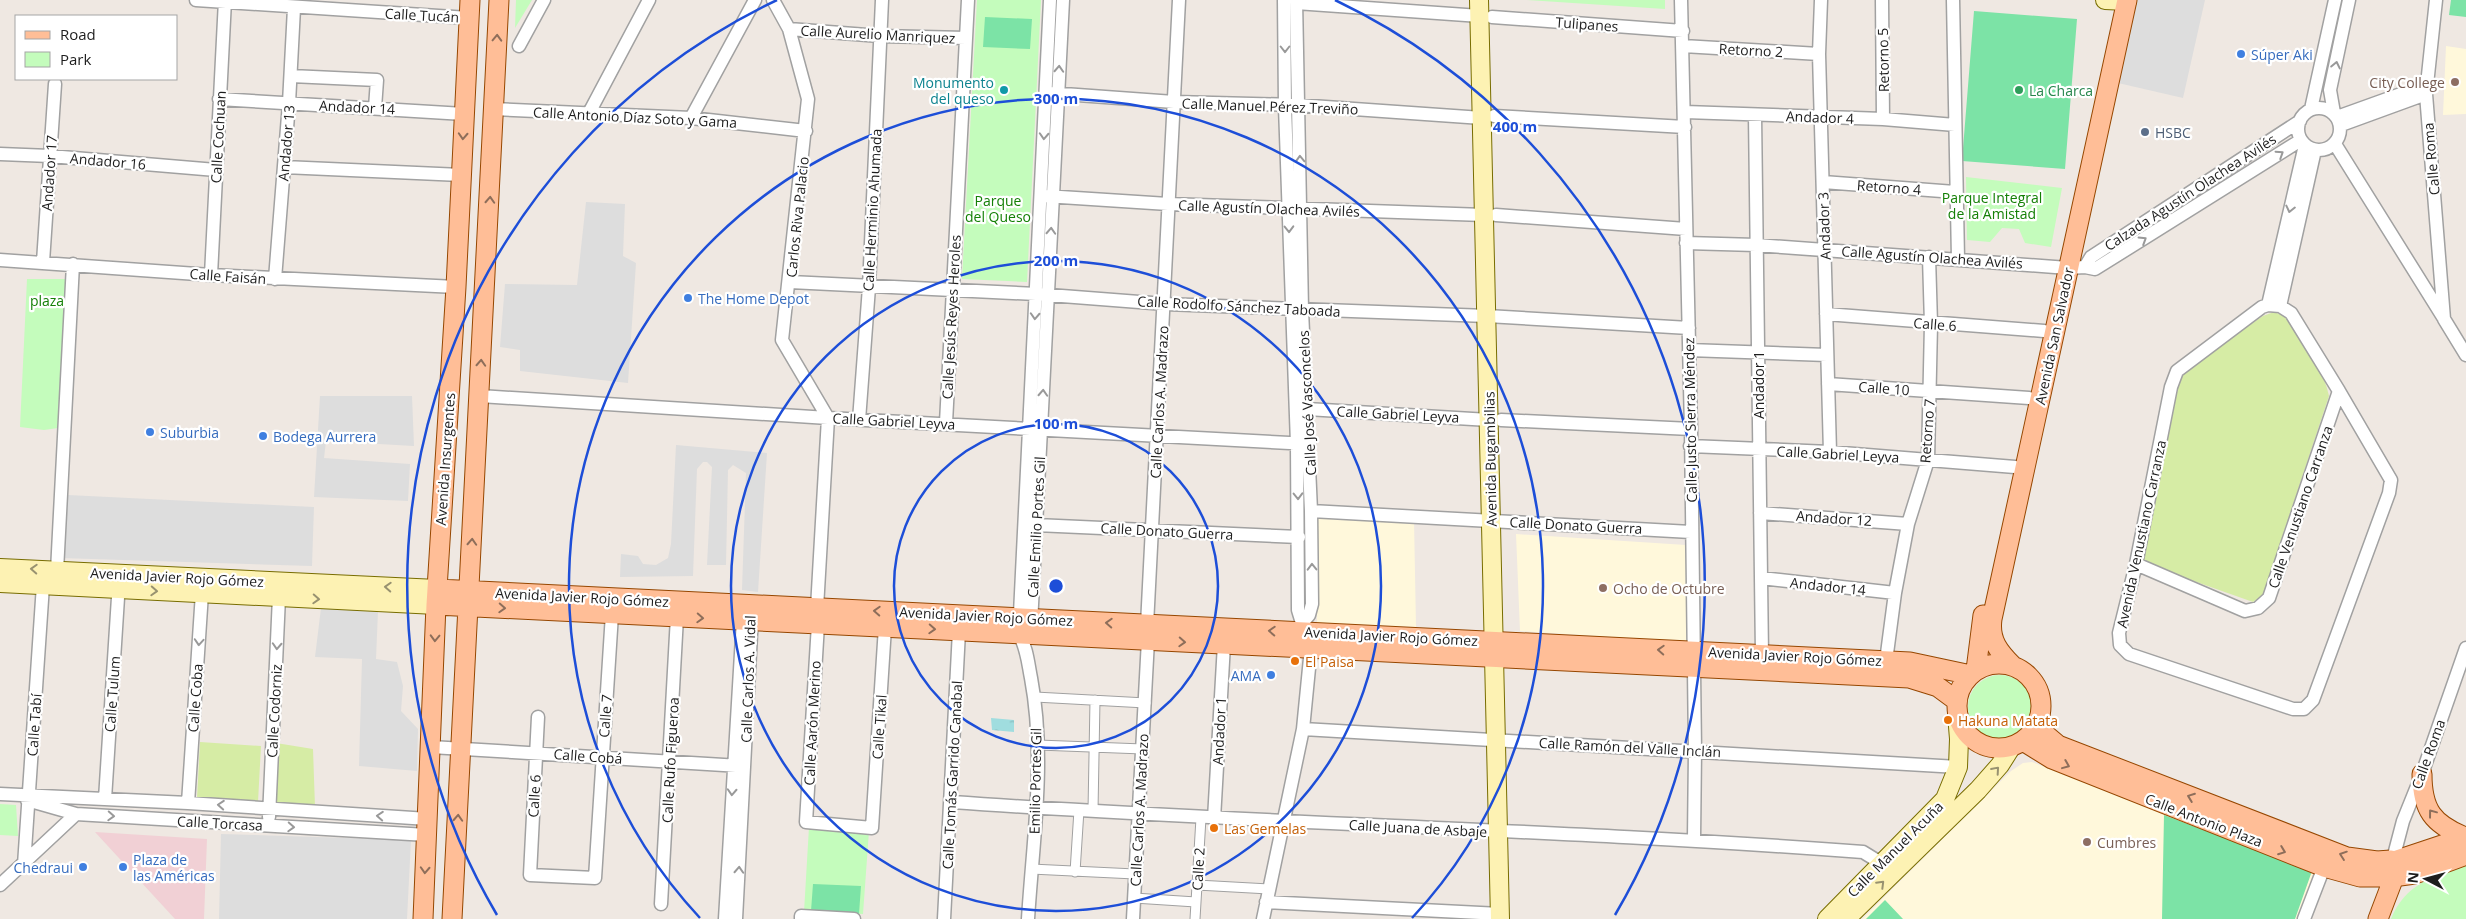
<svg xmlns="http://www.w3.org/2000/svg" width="2466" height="919" viewBox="0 0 2466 919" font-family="'Open Sans',sans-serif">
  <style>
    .commercial { fill: #f1d0d5 }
    .education { fill: #fff8db }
    .grass { fill: #d6eca5 }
    .park { fill: #c4fcbc }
    .pitch { fill: #7ce3a6 }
    .parking { fill: #ddd }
    .water { fill: url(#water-ripples) }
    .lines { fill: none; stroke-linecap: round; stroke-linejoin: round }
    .pedestrian-casing { stroke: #a1a1a1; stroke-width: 11 }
    .minor-casing { stroke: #a1a1a1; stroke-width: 15 }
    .secondary-casing { stroke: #786d00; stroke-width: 20 }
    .primary-casing { stroke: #964700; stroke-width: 21 }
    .pedestrian { stroke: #fff; stroke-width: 9 }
    .minor { stroke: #fff; stroke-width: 12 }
    .secondary { stroke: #fdf2b3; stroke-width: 18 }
    .primary { stroke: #ffbe97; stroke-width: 19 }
    .oneway { stroke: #8e6e5a }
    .oneway2 { stroke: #999 }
    .oneway3 { stroke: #989270 }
    .ring { fill: none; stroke: #1d4ed8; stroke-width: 2.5 }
    .shop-dot { fill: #3f7fe0; stroke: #fff; stroke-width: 2 }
    .education-dot { fill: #8d6e63; stroke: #fff; stroke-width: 2 }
    .culture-dot { fill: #0f9aa8; stroke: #fff; stroke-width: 2 }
    .leisure-dot { fill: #2e9e5b; stroke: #fff; stroke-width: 2 }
    .service-dot { fill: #5c6f8a; stroke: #fff; stroke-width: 2 }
    .food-dot { fill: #e8710a; stroke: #fff; stroke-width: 2 }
    .labels { text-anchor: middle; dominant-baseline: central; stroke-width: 4.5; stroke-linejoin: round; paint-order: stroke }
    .street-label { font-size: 14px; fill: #1d1d1d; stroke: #fff }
    .shop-label { font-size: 14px; fill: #366cbe; stroke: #fff; text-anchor: start }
    .culture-label { font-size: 14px; fill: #0d838f; stroke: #fff; text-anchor: end }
    .education-label { font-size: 14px; fill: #785e54; stroke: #fff; text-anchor: start }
    .leisure-label { font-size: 14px; fill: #27864d; stroke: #fff; text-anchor: start }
    .service-label { font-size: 14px; fill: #4e5e75; stroke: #fff; text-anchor: start }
    .park-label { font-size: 14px; fill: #148006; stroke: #fff }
    .food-label { font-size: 14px; fill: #c56008; stroke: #fff; text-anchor: start }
    .centre { fill: #1d4ed8; stroke: #fff; stroke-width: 2.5 }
    .ring-label { font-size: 15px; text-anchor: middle; font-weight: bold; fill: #1d4ed8; stroke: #fff; stroke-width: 4.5; stroke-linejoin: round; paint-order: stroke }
  </style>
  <defs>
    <pattern id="water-ripples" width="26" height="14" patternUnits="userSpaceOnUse" patternTransform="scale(1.25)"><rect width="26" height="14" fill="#a0dddf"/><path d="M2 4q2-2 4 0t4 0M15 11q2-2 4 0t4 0" fill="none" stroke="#89bdbf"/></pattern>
  </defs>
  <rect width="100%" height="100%" fill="#efe8e2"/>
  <!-- commercial -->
  <path class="commercial" d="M95,832L207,839L204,919H175Z"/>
  <!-- education -->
  <path class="education" d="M2446,46L2466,49V114L2443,115Z
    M1316,516L1414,520L1416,627L1317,623Z
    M1516,534L1686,545L1688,642L1520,631Z
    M2032,762L2316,873L2299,919H1862L2011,771L2023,763Z"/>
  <!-- grass -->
  <path class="grass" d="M2274,312C2279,314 2285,316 2288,320C2303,337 2325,374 2329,396L2263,595L2253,602L2140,562L2179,379L2183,370L2263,316Z
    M200,742L261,746L258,802L197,798Z
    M276,743L313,749L315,807L274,804Z"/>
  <!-- park -->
  <path class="park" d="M516,0H532L515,28Z
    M977,0H1041L1027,282L962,279Z
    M1527,0H1665V9Z
    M1966,177L2062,188L2051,247L2025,243L2019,229L2002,228L1990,242L1967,240Z
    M27,279H70L58,428L44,430L20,427Z
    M1968 707a32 32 0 1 1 64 0a32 32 0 1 1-64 0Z
    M0,804L16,805L18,836L0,835Z
    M809,827L869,831L863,914L804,912Z
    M2466,863V919H2391C2405,884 2434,876 2466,863Z"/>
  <!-- pitch -->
  <path class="pitch" d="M2451,0H2466V17L2449,15Z
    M1974,11L2077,19L2065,169L1962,161Z
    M985,17L1032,19L1030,49L983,47Z
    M2164,815L2312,871L2295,919H2162Z
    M813,884L861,886L859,914L811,911Z
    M1885,900L1903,919H1866Z"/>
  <!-- parking -->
  <path class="parking" d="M2137,0H2205L2183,98L2118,83Z
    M586,202L625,204L623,256L636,263L628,383L520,371V350L500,347L505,284L577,285Z
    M320,396H412L414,446L326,441L324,458L410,464L408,501L314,497Z
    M676,445L767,453L758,592L742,590L746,473L733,465L728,470L726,565H707L712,467L707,462H703L697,469L693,576L620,577L621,554L638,556L643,564L656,565L668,558L671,544Z
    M68,495L314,507L312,566L60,558Z
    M321,608L378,611L376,659L397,662L403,686L401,711L418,729L417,771L359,766L362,659L315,657Z
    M221,834L411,840L407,919H219Z"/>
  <!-- water -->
  <path class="water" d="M991,718L1014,720V732L992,730Z"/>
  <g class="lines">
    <defs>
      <path id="pedestrian" d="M1035,697L1146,703
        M1038,745L1143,749
        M1093,811L1095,700
        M1031,869L1135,874
        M1075,872L1079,810
        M1197,885L1269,889
        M1134,898L1196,902
        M1195,919L1201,818"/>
      <path id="minor" d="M196,0L469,18
        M773,0L789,29L808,99L782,340L828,418L817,608
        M1284,0L1285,107L1297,444L1298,610L1302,623V632
        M1296,0L1302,310L1311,511L1312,604L1309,615L1302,623
        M1681,0L1691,429L1695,750L1694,839
        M1821,0L1819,54L1830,452
        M1882,0L1883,119
        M1953,0L1958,259
        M2436,0L2426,94L2444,319L2466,355
        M1296,3L1480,16
        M1492,17L1683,31
        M789,29L880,36L966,38
        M519,46L544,0
        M1683,46L1819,54
        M291,76L377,80L375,108
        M1050,93L1174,102L1297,105L1482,118
        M219,99L464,114
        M2298 129a21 21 0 1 1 42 0a21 21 0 1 1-42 0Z
        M494,109L691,118L806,131
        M2311,109L2335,0
        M1685,112L1883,119L1955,125
        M589,113L649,0
        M2334,113L2330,90L2349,0
        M1755,115L1762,655
        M1494,116L1685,127
        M2337,117L2426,85
        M691,118L755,0
        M2341,125L2426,94
        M2335,144L2443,317
        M0,154L50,156L216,170
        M284,167L461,175
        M1823,182L1955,192
        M1045,196L1168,204L1484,215
        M1496,215L1686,229
        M1686,243L1756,245L2068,268L2085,267L2095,269L2301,140
        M0,260L211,275L456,287
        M43,262L55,84
        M2085,267L2091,257L2300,121
        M211,275L225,0
        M275,279L289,103L294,8
        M790,282L1036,294L1165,304L1487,316L1689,328
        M2268,305L2280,306L2291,313L2339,391L2391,480L2389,493L2313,700L2304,709H2293L2129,654L2120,645L2119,633L2136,564L2171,387L2177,371L2262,307Z
        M2268,305L2305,145
        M2280,306L2315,150
        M1826,314L2044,331
        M1689,350L1827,355
        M1828,384L2029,398
        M480,396L828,418L1309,444
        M1307,409L1489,420
        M859,420L869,287L882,0
        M1501,420L1691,429
        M946,423L968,0
        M1690,446L1830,452L2015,467
        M1311,511L1691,532
        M1760,513L1908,524
        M1036,525L1299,537
        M2136,564L2245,611L2258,608L2269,598L2339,391
        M57,571L73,264
        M1761,578L1895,593
        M818,624L806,822L872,828L885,627
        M1031,624L1063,0
        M1147,625L1179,0
        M1886,661L1895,593L1908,524L1928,460L1931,324L1929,257
        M538,717L530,875L595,878L612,614
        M1303,729L1958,767
        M431,747L740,766
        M0,794L188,803L428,819
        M105,799L119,582
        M27,800L76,814L427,835
        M952,802C1255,824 1560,829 1863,852L1881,863
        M188,803L202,593
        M269,817L279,597
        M1214,819L1224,644
        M2393,859L2403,821L2422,774L2466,648
        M24,865L43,585
        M0,885L76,814
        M1266,902L1500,914
        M661,904L677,617
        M725,919L743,620L746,614
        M736,919L752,615
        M801,919V916L854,919
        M944,919L959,631
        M1028,919C1033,839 1046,758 1031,678C1028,663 1027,648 1019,634L1050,0
        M1133,919L1148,640
        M1263,919L1303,729L1311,648
        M2304,919L2324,867"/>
      <path id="secondary" d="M1479,0L1500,919
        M2105,0L2127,1
        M0,568L437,589
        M0,583L436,605
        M1827,919L1945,799L1958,767L1959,739L1957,714
        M1846,919L1978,790L2000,765L2012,746"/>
      <path id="primary" d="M437,589L1910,662L1971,675
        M436,605L1909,678L1938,687L1957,701
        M1957 706a42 42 0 1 1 84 0a42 42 0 1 1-84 0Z
        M2013,666C1999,652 1989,640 1992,619L2127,0
        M1976,670L1983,615
        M2039,718L2045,734L2058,745L2347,857L2377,861L2391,860
        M2023,741L2052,759L2324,867L2360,877H2391
        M2422,774C2422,810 2433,824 2465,837
        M2397,860L2466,837
        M2400,876L2415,874L2466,855
        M423,919L436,605L456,287L470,0
        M452,919L499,0
        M2378,919L2394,877"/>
    </defs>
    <!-- pedestrian casing -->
    <use href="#pedestrian" class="pedestrian-casing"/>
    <!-- minor casing -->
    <use href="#minor" class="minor-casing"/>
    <!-- secondary casing -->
    <use href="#secondary" class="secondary-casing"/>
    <!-- primary casing -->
    <use href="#primary" class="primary-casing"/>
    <!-- pedestrian -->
    <use href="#pedestrian" class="pedestrian"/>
    <!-- minor -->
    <use href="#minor" class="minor"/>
    <!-- secondary -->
    <use href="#secondary" class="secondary"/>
    <!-- primary -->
    <use href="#primary" class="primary"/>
  </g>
  <!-- one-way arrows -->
  <defs><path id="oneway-chevron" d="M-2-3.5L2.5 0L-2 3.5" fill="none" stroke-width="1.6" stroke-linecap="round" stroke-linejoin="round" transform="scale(1.25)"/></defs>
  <g class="oneway">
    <use href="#oneway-chevron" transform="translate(497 38) rotate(-88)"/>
    <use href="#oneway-chevron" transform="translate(463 136) rotate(93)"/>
    <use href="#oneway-chevron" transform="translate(490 200) rotate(-87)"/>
    <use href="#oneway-chevron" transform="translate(481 363) rotate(-87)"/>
    <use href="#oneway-chevron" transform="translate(472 542) rotate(-87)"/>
    <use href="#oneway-chevron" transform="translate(502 608) rotate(3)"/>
    <use href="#oneway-chevron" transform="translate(877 611) rotate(-177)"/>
    <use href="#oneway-chevron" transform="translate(700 618) rotate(3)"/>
    <use href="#oneway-chevron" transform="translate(1109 623) rotate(-177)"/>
    <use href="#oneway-chevron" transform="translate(932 629) rotate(3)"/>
    <use href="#oneway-chevron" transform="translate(1272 631) rotate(-177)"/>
    <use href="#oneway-chevron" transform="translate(435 638) rotate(92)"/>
    <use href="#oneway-chevron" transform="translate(1182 642) rotate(3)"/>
    <use href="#oneway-chevron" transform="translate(1661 650) rotate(-177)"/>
    <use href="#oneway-chevron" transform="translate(2066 765) rotate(22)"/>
    <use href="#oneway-chevron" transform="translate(2191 797) rotate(-159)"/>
    <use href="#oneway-chevron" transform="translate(2432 813) rotate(-127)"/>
    <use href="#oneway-chevron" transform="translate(458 818) rotate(-87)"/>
    <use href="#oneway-chevron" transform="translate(2282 851) rotate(21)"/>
    <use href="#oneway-chevron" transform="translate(2343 855) rotate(-161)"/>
    <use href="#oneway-chevron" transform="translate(425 870) rotate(93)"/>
  </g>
  <g class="oneway2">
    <use href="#oneway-chevron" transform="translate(1285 49) rotate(90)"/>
    <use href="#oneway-chevron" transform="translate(2336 65) rotate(-78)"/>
    <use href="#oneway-chevron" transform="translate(1059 69) rotate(-87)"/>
    <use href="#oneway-chevron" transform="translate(1044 136) rotate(93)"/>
    <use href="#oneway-chevron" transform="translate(2280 154) rotate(-33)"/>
    <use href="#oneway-chevron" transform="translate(1300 159) rotate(-92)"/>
    <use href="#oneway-chevron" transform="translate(2290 209) rotate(103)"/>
    <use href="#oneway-chevron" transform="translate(1289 229) rotate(89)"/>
    <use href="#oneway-chevron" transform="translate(1051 231) rotate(-87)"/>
    <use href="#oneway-chevron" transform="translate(2143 240) rotate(-32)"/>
    <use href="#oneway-chevron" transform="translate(1035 316) rotate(93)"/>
    <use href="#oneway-chevron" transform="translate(1043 393) rotate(-87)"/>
    <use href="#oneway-chevron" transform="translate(1298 496) rotate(89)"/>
    <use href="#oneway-chevron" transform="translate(1312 567) rotate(-91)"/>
    <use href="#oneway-chevron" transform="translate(199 642) rotate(94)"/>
    <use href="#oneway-chevron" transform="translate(277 646) rotate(93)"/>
    <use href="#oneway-chevron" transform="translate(732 792) rotate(93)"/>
    <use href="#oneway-chevron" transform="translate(221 805) rotate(-176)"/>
    <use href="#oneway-chevron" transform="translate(111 816) rotate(3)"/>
    <use href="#oneway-chevron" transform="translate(380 816) rotate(-176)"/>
    <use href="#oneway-chevron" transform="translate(291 827) rotate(3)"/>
    <use href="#oneway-chevron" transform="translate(739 870) rotate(-87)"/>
  </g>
  <g class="oneway3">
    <use href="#oneway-chevron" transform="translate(34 569) rotate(-177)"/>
    <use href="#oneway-chevron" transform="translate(388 587) rotate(-177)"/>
    <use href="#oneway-chevron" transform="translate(154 591) rotate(3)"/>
    <use href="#oneway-chevron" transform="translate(316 599) rotate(3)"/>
    <use href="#oneway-chevron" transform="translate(1996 770) rotate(-49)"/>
    <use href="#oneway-chevron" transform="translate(1881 884) rotate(-45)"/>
  </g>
  <!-- distance rings -->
  <g class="ring">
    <circle cx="1056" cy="586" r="162"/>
    <circle cx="1056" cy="586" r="325"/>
    <path d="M700 918A487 487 0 1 1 1412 918"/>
    <path d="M497 915A649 649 0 0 1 777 0M1335 0A649 649 0 0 1 1615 915"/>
  </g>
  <!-- markers -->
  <g class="shop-dot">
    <circle cx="2241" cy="54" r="5"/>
    <circle cx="688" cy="298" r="5"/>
    <circle cx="150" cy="432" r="5"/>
    <circle cx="263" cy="436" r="5"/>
    <circle cx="1271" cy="675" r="5"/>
    <circle cx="83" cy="867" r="5"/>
    <circle cx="123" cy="867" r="5"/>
  </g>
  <g class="education-dot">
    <circle cx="2455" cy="82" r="5"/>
    <circle cx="1603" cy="588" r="5"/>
    <circle cx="2087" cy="842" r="5"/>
  </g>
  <circle class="culture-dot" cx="1004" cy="90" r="5"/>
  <circle class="leisure-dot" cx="2019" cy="90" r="5"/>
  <circle class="service-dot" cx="2145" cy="132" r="5"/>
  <g class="food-dot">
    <circle cx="1295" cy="661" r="5"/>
    <circle cx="1948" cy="720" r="5"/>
    <circle cx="1214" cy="828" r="5"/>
  </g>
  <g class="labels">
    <!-- street labels -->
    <g class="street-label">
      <text transform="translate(422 15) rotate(3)">Calle Tucán</text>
      <text transform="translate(1587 24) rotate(4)">Tulipanes</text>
      <text transform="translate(878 34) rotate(3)">Calle Aurelio Manriquez</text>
      <text transform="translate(1751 50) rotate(3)">Retorno 2</text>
      <text transform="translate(1883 60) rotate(-91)">Retorno 5</text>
      <text transform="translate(1270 106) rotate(2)">Calle Manuel Pérez Treviño</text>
      <text transform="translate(357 107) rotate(3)">Andador 14</text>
      <text transform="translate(635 117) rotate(3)">Calle Antonio Díaz Soto y Gama</text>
      <text transform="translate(1820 117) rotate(2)">Andador 4</text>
      <text transform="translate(218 137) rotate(-87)">Calle Cochuan</text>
      <text transform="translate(286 143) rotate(-85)">Andador 13</text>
      <text transform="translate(2431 159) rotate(-95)">Calle Roma</text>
      <text transform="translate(108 161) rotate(5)">Andador 16</text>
      <text transform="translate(49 173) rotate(-86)">Andador 17</text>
      <text transform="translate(1889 187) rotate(4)">Retorno 4</text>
      <text transform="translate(2190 192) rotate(-33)">Calzada Agustín Olachea Avilés</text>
      <text transform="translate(1269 208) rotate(2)">Calle Agustín Olachea Avilés</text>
      <text transform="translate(872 210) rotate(-87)">Calle Herminio Ahumada</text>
      <text transform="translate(797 217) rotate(-84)">Carlos Riva Palacio</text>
      <text transform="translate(1824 226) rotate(-92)">Andador 3</text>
      <text transform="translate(1932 257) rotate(4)">Calle Agustín Olachea Avilés</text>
      <text transform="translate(228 276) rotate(4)">Calle Faisán</text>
      <text transform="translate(1239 306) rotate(3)">Calle Rodolfo Sánchez Taboada</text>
      <text transform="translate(951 317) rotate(-87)">Calle Jesús Reyes Heroles</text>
      <text transform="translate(1935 324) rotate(4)">Calle 6</text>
      <text transform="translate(2054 336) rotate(-78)">Avenida San Salvador</text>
      <text transform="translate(1758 385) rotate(-90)">Andador 1</text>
      <text transform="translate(1884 388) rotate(4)">Calle 10</text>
      <text transform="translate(1159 402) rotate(-87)">Calle Carlos A. Madrazo</text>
      <text transform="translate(1307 403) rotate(-93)">Calle José Vasconcelos</text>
      <text transform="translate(1398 414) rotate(3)">Calle Gabriel Leyva</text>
      <text transform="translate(1690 420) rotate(-91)">Calle Justo Sierra Méndez</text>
      <text transform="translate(894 421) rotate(3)">Calle Gabriel Leyva</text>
      <text transform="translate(1927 431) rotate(-86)">Retorno 7</text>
      <text transform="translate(1838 454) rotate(3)">Calle Gabriel Leyva</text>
      <text transform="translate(445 459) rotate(-86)">Avenida Insurgentes</text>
      <text transform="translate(1490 459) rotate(-91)">Avenida Bugambilias</text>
      <text transform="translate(2300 507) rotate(-71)">Calle Venustiano Carranza</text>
      <text transform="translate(1834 518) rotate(4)">Andador 12</text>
      <text transform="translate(1576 525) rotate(3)">Calle Donato Guerra</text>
      <text transform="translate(1036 527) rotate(-87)">Calle Emilio Portes Gil</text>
      <text transform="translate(1167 531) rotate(3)">Calle Donato Guerra</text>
      <text transform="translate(2141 534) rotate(-78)">Avenida Venustiano Carranza</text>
      <text transform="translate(177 577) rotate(3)">Avenida Javier Rojo Gómez</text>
      <text transform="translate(1828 586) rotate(6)">Andador 14</text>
      <text transform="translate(582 597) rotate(3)">Avenida Javier Rojo Gómez</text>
      <text transform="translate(986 616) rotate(3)">Avenida Javier Rojo Gómez</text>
      <text transform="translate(1391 636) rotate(3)">Avenida Javier Rojo Gómez</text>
      <text transform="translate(1795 656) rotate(3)">Avenida Javier Rojo Gómez</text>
      <text transform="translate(748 679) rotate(-88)">Calle Carlos A. Vidal</text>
      <text transform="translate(112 694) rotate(-86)">Calle Tulum</text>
      <text transform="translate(195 698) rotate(-86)">Calle Coba</text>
      <text transform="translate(274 711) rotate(-87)">Calle Codorniz</text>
      <text transform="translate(605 716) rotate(-86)">Calle 7</text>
      <text transform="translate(812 723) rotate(-87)">Calle Aarón Merino</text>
      <text transform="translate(34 725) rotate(-86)">Calle Tabí</text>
      <text transform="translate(879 727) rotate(-86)">Calle Tikal</text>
      <text transform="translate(1219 731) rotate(-87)">Andador 1</text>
      <text transform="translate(1630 747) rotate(3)">Calle Ramón del Valle Inclán</text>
      <text transform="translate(2428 754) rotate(-70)">Calle Roma</text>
      <text transform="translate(588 756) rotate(4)">Calle Cobá</text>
      <text transform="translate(670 760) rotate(-87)">Calle Rufo Figueroa</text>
      <text transform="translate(952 775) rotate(-87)">Calle Tomás Garrido Canabal</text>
      <text transform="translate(1035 781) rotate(-89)">Emilio Portes Gil</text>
      <text transform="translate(534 796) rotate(-87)">Calle 6</text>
      <text transform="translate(1139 810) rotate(-87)">Calle Carlos A. Madrazo</text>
      <text transform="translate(2204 820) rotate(21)">Calle Antonio Plaza</text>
      <text transform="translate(220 823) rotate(3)">Calle Torcasa</text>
      <text transform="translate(1418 828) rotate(3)">Calle Juana de Asbaje</text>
      <text transform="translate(1895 849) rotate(-45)">Calle Manuel Acuña</text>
      <text transform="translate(1198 869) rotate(-87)">Calle 2</text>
    </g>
    <!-- shop labels -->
    <g class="shop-label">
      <text x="2251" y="54">Súper Aki</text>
      <text x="698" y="298">The Home Depot</text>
      <text x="160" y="432">Suburbia</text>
      <text x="273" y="436">Bodega Aurrera</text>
      <text x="1261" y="675" text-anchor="end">AMA</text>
      <text x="133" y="859">Plaza de<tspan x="133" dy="16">las Américas</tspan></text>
      <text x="73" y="867" text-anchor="end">Chedraui</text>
    </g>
    <!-- culture labels -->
    <g class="culture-label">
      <text x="994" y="82">Monumento<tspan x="994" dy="16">del queso</tspan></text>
    </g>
    <!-- education labels -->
    <g class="education-label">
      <text x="2445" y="82" text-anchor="end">City College</text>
      <text x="1613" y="588">Ocho de Octubre</text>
      <text x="2097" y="842">Cumbres</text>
    </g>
    <!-- leisure labels -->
    <g class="leisure-label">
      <text x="2029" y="90">La Charca</text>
    </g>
    <!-- service labels -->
    <g class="service-label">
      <text x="2155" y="132">HSBC</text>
    </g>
    <!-- park labels -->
    <g class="park-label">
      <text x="1992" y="197">Parque Integral<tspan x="1992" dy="16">de la Amistad</tspan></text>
      <text x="998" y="200">Parque<tspan x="998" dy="16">del Queso</tspan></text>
      <text x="47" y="300">plaza</text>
    </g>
    <!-- food labels -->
    <g class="food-label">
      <text x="1305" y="661">El Paisa</text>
      <text x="1958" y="720">Hakuna Matata</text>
      <text x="1224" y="828">Las Gemelas</text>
    </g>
  </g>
  <circle cx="1056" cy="586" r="8" class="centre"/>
  <g class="ring-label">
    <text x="1056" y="104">300 m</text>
    <text x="1515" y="132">400 m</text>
    <text x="1056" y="266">200 m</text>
    <text x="1056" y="429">100 m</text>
  </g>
  <!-- legend -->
  <rect x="15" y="15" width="162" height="65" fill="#ffffff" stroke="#a5a5a5"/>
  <rect x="25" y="31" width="25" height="8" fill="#ffbe97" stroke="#a5a5a5"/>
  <text x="60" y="40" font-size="15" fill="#1d1d1d">Road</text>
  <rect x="25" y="52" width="25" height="15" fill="#c4fcbc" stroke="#a5a5a5"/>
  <text x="60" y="65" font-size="15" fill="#1d1d1d">Park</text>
  <!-- north arrow -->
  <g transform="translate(2426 879) rotate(276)" stroke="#ffffff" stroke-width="4" paint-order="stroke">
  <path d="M0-4L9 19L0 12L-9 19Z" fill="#1d1d1d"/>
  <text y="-8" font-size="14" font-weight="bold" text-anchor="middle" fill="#1d1d1d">N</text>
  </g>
</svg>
